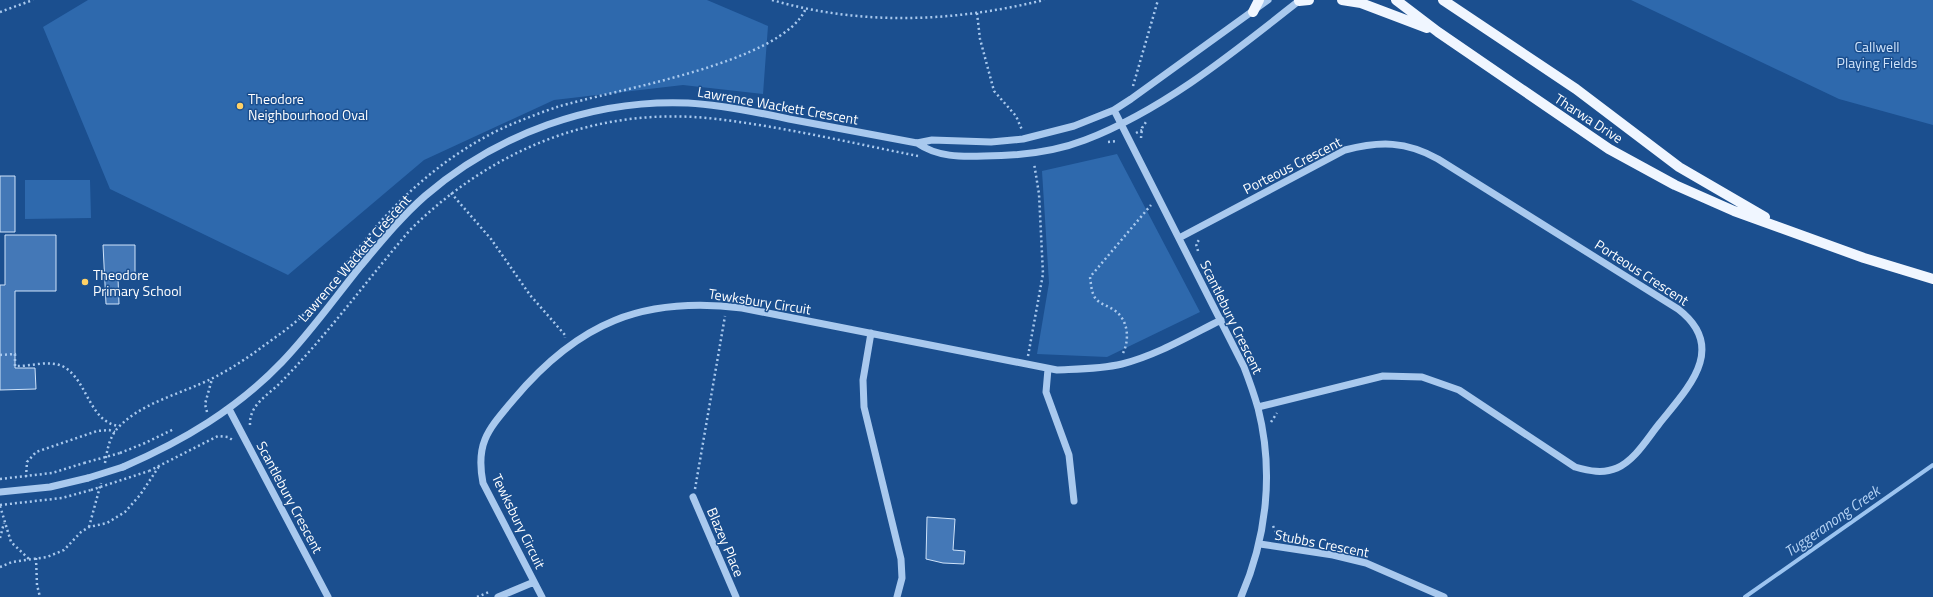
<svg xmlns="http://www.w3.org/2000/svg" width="1933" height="597" viewBox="0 0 1933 597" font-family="'Titillium Web',sans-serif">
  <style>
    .green { fill: #2e69ad }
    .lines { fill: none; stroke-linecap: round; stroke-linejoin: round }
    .stream { stroke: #9cc4f0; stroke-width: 4 }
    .building { fill: #4478b7; stroke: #cfe3fa }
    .path { stroke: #a9c9ee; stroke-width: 2.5; stroke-dasharray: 2 3; stroke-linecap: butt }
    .minor { stroke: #a9c9ee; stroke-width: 7 }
    .major { stroke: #f0f6ff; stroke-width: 10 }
    .path-bridge { stroke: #a9c9ee; stroke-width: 2.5; stroke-dasharray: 2 3; stroke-linecap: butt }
    .minor-bridge { stroke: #a9c9ee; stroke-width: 7 }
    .poi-dot { fill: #ffd166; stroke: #1b4f8f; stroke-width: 1.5 }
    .labels { text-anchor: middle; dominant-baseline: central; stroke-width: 3; stroke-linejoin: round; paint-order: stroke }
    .park-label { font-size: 14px; fill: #cfe3fa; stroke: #1b4f8f }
    .poi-label { font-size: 14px; fill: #fff; stroke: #1b4f8f; text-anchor: start }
    .street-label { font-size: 14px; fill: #fff; stroke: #1b4f8f }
    .water-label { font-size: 15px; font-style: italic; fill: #b5d3f5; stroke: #1b4f8f }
  </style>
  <rect width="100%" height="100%" fill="#1b4f8f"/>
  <!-- green -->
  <path class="green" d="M88,0H707L768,26L763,94L683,85L554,100L424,160L288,275L110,189L43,27Z
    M1631,0H1933V125L1839,99Z
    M1117,154L1200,312L1107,357L1037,354L1049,283L1042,171Z
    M25,180H90L91,218L25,219Z"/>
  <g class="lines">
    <!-- stream -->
    <path class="stream" d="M1745,597L1933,465"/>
  </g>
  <!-- building -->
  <path class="building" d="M0,176H15V232H0Z
    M5,235H56V291H15V368H35L36,389L0,390V285H5Z
    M103,245H135V278H118L119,304H106Z
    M927,517L955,519L953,550L965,551L964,564L943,563L926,559Z"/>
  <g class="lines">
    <!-- path -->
    <path class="path" d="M772,0C861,26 954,22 1044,0
      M0,12L33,0
      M977,13L980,39L994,91L1016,116L1022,130
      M1133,86L1158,0
      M1136,133L1142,130
      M1141,138L1142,128L1146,122
      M1108,142L1118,141
      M451,193L491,239L530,295L565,335V338
      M1198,251L1196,244L1199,240
      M1123,353C1130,339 1128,319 1114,310C1107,305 1098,304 1094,296C1091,290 1091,283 1090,277L1151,205
      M0,355L15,354V366C30,367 50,359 64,367C88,381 89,422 119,426
      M1028,356L1043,274L1039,194L1034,163
      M207,412L205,404L212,379
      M1271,422L1277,413
      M250,425C249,404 269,395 282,381C328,334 367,280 410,230C493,148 599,105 717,119C784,127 852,143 918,156
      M120,453L145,443L174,429
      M105,463C107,451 109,439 116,430C139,403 181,394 211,379C229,370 246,359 262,347C277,336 294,325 306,312C331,286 352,255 375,228C412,185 460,146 512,124C527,118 542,112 557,107C612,90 784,63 806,8
      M149,471L218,436L228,437L234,441
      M26,477L27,462L36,452L97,431L109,430L115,432
      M0,479L52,473L84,463
      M695,489L725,316
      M0,505L62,498L91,490
      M0,506L11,542L29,559
      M1273,526L1278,536
      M89,527L101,483
      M0,538L4,523
      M36,558L37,585L40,597
      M0,567L12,562L47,557L64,550L81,532L89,527L107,523L125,512L140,495L160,465
      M477,597L489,592"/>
    <!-- minor -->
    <path class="minor" d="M1114,110L1244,367C1249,380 1254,394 1258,408C1274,471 1267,537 1241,597
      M917,143C937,157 961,157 984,156C1018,156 1054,152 1085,140C1165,109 1234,52 1300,0
      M1179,238L1345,150C1380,141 1406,141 1438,159L1678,309C1729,348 1687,389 1659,424C1647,439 1635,460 1617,468C1603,474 1589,471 1575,467L1459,390L1422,377L1383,376L1258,407
      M871,333L863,380L864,407L901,559L902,578L897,597
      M1048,369L1046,392L1069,455L1074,501
      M229,409L328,597
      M123,467C183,441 237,409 282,362C310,333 334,299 359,268C380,243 401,217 425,196C497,134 592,99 688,103C722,105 756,112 789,119C832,127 875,135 917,143L932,140L991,142L1023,139L1074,126L1114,110L1131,99L1268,0
      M0,492L50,487L88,478
      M693,497L736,597
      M1260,544L1333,555L1366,563L1444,597
      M498,597L534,582
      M542,597L483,483C475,442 489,429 514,399C578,323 642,296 742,308L1057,370C1078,369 1101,369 1122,364C1157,355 1189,336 1221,320"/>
    <!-- major -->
    <path class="major" d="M1342,0L1361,3L1427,28
      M1396,0L1438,32L1609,149L1675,185L1734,211L1864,258L1933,279
      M1443,0L1576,89L1679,167L1765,217
      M1299,1L1309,0
      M1253,12L1259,0"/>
    <!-- path-bridge -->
    <path class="path-bridge" d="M84,463L120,453
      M91,490L149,471"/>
    <!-- minor-bridge -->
    <path class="minor-bridge" d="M88,478L123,467"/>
  </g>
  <!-- markers -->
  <g class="poi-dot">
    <circle cx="240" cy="106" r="4"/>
    <circle cx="85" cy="282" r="4"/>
  </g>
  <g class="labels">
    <!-- park labels -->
    <g class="park-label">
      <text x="1877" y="46">Callwell<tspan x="1877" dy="16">Playing Fields</tspan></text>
    </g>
    <!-- poi labels -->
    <g class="poi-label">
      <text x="248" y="98">Theodore<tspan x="248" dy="16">Neighbourhood Oval</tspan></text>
      <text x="93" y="274">Theodore<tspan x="93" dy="16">Primary School</tspan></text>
    </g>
    <!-- street labels -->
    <g class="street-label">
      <text transform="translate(778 105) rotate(10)">Lawrence Wackett Crescent</text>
      <text transform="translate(1589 118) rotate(33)">Tharwa Drive</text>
      <text transform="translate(1292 165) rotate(-27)">Porteous Crescent</text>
      <text transform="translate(354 258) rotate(-49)">Lawrence Wackett Crescent</text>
      <text transform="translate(1642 272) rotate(33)">Porteous Crescent</text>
      <text transform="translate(760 301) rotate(9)">Tewksbury Circuit</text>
      <text transform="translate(1232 317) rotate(64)">Scantlebury Crescent</text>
      <text transform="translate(290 497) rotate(62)">Scantlebury Crescent</text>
      <text transform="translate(519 521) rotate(64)">Tewksbury Circuit</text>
      <text transform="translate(726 542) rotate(67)">Blazey Place</text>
      <text transform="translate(1322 543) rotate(11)">Stubbs Crescent</text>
    </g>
    <!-- water labels -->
    <g class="water-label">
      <text transform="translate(1832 521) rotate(-35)">Tuggeranong Creek</text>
    </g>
  </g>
</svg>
